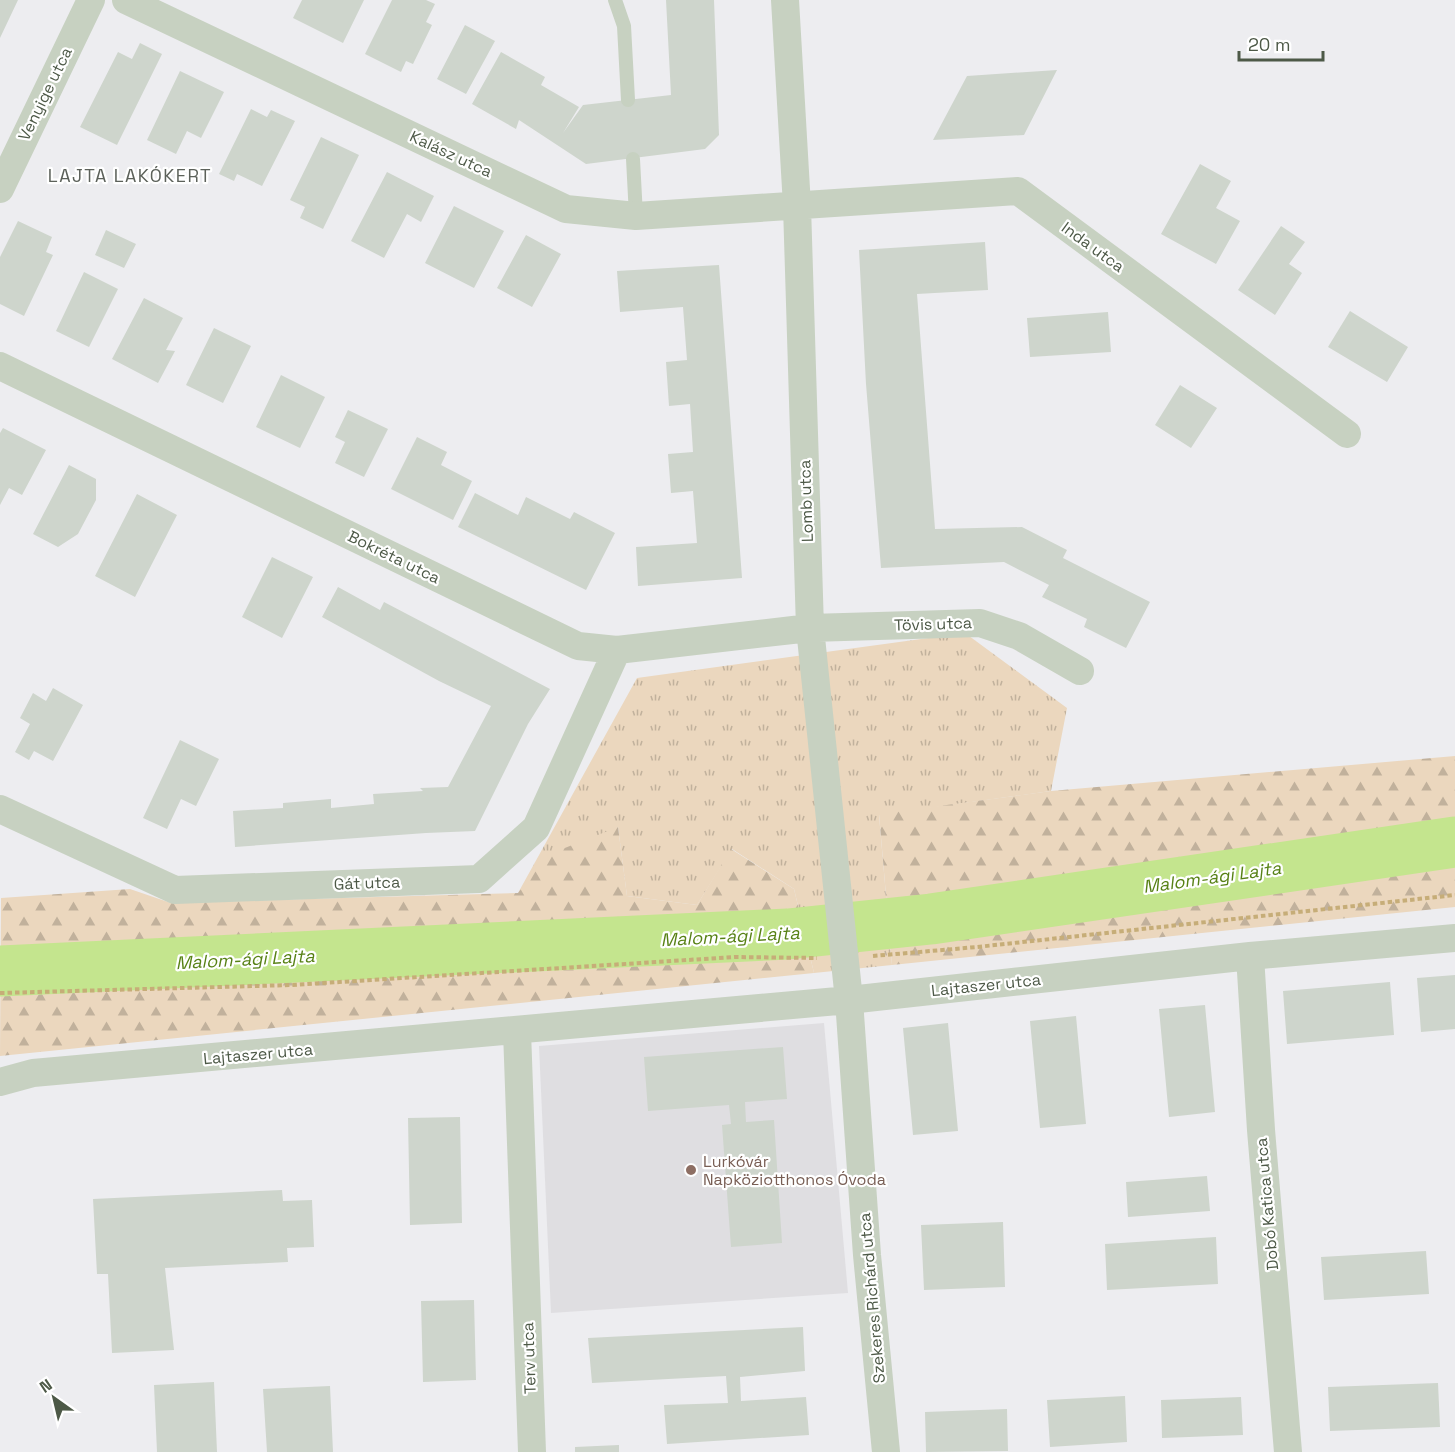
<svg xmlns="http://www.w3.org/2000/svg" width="1455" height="1452" viewBox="0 0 1455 1452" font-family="'Space Grotesk',sans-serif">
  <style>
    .education { fill: #dfdee1 }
    .grass { fill: url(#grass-tufts) }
    .forest { fill: url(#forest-firs) }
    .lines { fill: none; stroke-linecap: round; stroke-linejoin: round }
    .river { stroke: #c4e58e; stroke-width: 51 }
    .building { fill: #ced5cc }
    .path { stroke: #c6ad78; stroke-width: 4; stroke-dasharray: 4.5 3; stroke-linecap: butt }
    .lane { stroke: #c7d1c1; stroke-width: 14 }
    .street { stroke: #c7d1c1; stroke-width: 28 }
    .education-dot { fill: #8d6e63; stroke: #fff; stroke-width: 2 }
    .labels { text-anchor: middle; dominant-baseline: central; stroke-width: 4.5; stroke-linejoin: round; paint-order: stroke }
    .street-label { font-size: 16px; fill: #4d5947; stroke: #fff }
    .education-label { font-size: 16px; fill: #785e54; stroke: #fff; text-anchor: start }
    .neighbourhood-label { font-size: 18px; letter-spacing: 1.5px; fill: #5c615a; stroke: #fff }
    .water-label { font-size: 18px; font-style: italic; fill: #578115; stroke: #fff }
  </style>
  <defs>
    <pattern id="grass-tufts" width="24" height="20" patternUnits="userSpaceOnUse" patternTransform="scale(1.5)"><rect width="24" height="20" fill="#ebd7be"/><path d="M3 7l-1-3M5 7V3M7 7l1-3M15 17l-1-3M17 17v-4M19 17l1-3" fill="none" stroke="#c1b19c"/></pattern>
    <pattern id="forest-firs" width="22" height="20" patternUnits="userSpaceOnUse" patternTransform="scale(1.5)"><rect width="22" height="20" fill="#ebd7be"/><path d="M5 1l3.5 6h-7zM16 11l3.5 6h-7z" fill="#c1b19c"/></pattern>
  </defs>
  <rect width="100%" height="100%" fill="#ededf0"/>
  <!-- education -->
  <path class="education" d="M824,1023L848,1293L551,1313L539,1046Z"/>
  <!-- grass -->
  <path class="grass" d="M965,633L1067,708L1051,791L879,815L892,965L814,973L794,889L732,849L697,905L627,896L618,827L518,893L637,678Z"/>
  <!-- forest -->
  <path class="forest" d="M1455,756V907L892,965L879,814L1051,791Z
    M618,827L627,896L697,905L731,849L794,889L814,973L0,1056L1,898L130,889L171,903L518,893L547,855Z"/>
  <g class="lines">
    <!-- river -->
    <path class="river" d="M0,971L788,934L931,919L1455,842"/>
  </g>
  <!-- building -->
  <path class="building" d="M0,0H18L0,38Z
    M302,0H364L343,43L293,18Z
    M392,0H426L435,4L426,22L432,25L413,64L406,61L401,72L365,54Z
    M666,0H714L719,135L705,149L586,164L519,120L516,129L472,104L501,52L545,77L541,85L579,107L563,133L583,105L671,95Z
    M465,25L495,41L466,94L437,79Z
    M140,43L162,54L117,145L80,127L118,52L132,59Z
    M1057,70L1024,135L933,140L967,76Z
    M180,71L224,92L201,138L187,131L176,154L147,140Z
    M251,109L267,117L271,110L295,121L262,186L237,174L234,181L219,174Z
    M321,137L359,155L323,229L300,218L305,207L290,200Z
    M1200,164L1231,181L1216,208L1240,221L1216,264L1161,234Z
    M387,172L434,196L421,222L407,214L384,258L351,241Z
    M454,206L504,231L474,288L425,263Z
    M18,221L52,237L46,252L53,255L24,316L0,304V257Z
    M1281,226L1305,242L1289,264L1302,273L1275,315L1238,290Z
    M106,230L136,244L124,268L95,255Z
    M526,235L561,254L532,307L497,288Z
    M985,242L988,290L917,294L935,529L1022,527L1067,550L1063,558L1150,602L1126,648L1084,627L1087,619L1042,597L1049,585L1004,562L881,568L866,384L859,250Z
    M719,265L742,578L638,586L636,547L697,543L693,491L671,493L668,454L693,452L690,404L669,406L666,362L687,360L683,307L620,312L617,271Z
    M84,272L118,289L89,347L56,331Z
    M144,298L183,318L166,350L175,351L158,383L112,359Z
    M1350,311L1408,347L1387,382L1328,347Z
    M1108,312L1111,352L1030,357L1027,318Z
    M214,328L251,346L223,403L186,385Z
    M281,375L325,397L300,448L256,427Z
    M1180,385L1217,408L1191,448L1155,425Z
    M348,410L388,429L364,477L335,463L345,442L335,437Z
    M3,428L46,450L22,495L9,488L0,505V433Z
    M417,437L447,452L441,465L472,481L453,520L391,489Z
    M69,465L96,479V500L78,534L58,547L33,534Z
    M475,493L518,515L526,497L570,519L574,512L615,533L586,590L458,527Z
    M137,494L177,515L135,597L95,576Z
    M272,557L313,577L282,638L242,617Z
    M338,587L380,610L384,602L550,689L528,724L475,831L426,833L235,847L233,811L283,808V803L331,799V808L374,804L373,794L423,791L420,788L448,787L491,706L439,681L322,617Z
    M53,688L83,705L53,761L34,751L29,760L15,752L30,724L20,718L33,693L46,701Z
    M180,740L219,759L196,806L181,799L167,829L143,818Z
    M1455,975V1029L1421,1032L1417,978Z
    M1390,982L1394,1035L1287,1044L1283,991Z
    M1205,1005L1215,1112L1169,1117L1159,1009Z
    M1076,1016L1086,1124L1040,1128L1030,1021Z
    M948,1023L958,1131L913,1135L903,1028Z
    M783,1047L787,1099L745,1102L746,1122L774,1120L782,1243L731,1247L722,1125L731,1124L729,1105L648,1111L644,1057Z
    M460,1117L462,1223L410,1225L408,1118Z
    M1207,1176L1210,1211L1128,1217L1126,1182Z
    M282,1190L283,1201L312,1200L314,1247L287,1248L288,1262L165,1268L174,1350L112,1353L108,1274H97L93,1199Z
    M1003,1222L1005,1287L924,1290L921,1225Z
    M1216,1237L1218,1284L1107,1290L1105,1244Z
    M1426,1251L1429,1294L1324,1300L1321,1257Z
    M474,1300L476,1380L423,1382L421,1301Z
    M803,1327L805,1371L740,1377L741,1401L806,1397L809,1435L667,1444L664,1405L728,1403L726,1376L592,1383L588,1338Z
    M214,1382L217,1452H157L154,1385Z
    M1438,1383L1440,1427L1330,1431L1328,1387Z
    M330,1386L333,1452H267L263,1389Z
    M1125,1396L1127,1442L1050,1447L1047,1400Z
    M1241,1397L1243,1435L1162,1438L1161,1400Z
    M1007,1409L1008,1451L926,1452L925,1412Z
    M619,1445V1452H575V1447Z"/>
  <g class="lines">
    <!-- path -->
    <path class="path" d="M873,956L977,947L1455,895
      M0,993L292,985L735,957L817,958"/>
    <!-- lane -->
    <path class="lane" d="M615,0L624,26L628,100
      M633,159L636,216"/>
    <!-- street -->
    <path class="street" d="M126,0L566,209L636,216L1018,191L1347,434
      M785,0L797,206L810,628L849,1000L867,1255L886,1452
      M0,189L91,0
      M0,366L578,646L617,650L810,628L980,623L1019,636L1080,671
      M0,809L175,890L479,879L536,828L617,650
      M1250,956L1261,1130L1288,1452
      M517,1031L532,1452
      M0,1082L33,1073L849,1000L1250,956L1455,938"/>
  </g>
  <!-- markers -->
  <circle class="education-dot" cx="691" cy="1170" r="6"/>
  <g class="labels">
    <!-- street labels -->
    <g class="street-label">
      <text transform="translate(45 94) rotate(-64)">Venyige utca</text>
      <text transform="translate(451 154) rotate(25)">Kalász utca</text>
      <text transform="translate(1093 247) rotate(36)">Inda utca</text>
      <text transform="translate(806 501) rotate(-92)">Lomb utca</text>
      <text transform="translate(394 557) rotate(26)">Bokréta utca</text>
      <text transform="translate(933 624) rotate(-2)">Tövis utca</text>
      <text transform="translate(367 883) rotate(-2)">Gát utca</text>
      <text transform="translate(986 985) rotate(-6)">Lajtaszer utca</text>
      <text transform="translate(258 1054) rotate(-5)">Lajtaszer utca</text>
      <text transform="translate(1267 1204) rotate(-95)">Dobó Katica utca</text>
      <text transform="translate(872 1298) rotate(-95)">Szekeres Richárd utca</text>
      <text transform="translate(529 1358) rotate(-92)">Terv utca</text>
    </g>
    <!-- education labels -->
    <g class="education-label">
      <text x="703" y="1161">Lurkóvár<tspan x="703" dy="18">Napköziotthonos Óvoda</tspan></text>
    </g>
    <!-- neighbourhood labels -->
    <g class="neighbourhood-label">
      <text x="130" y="175">LAJTA LAKÓKERT</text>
    </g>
    <!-- water labels -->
    <g class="water-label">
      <text transform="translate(1212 877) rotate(-8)">Malom-ági Lajta</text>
      <text transform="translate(730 936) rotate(-3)">Malom-ági Lajta</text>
      <text transform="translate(245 959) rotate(-3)">Malom-ági Lajta</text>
    </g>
  </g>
  <!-- north arrow -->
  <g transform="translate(54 1398) rotate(326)" stroke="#ffffff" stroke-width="4.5" paint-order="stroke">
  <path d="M0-4.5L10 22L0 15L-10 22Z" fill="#4d5947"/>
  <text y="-9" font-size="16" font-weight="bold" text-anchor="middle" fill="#4d5947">N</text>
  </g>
  <!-- scale -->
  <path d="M1239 51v9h84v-9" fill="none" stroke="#4d5947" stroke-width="3"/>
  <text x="1248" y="51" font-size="18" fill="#4d5947" stroke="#ffffff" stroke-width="4.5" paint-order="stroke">20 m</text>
</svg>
